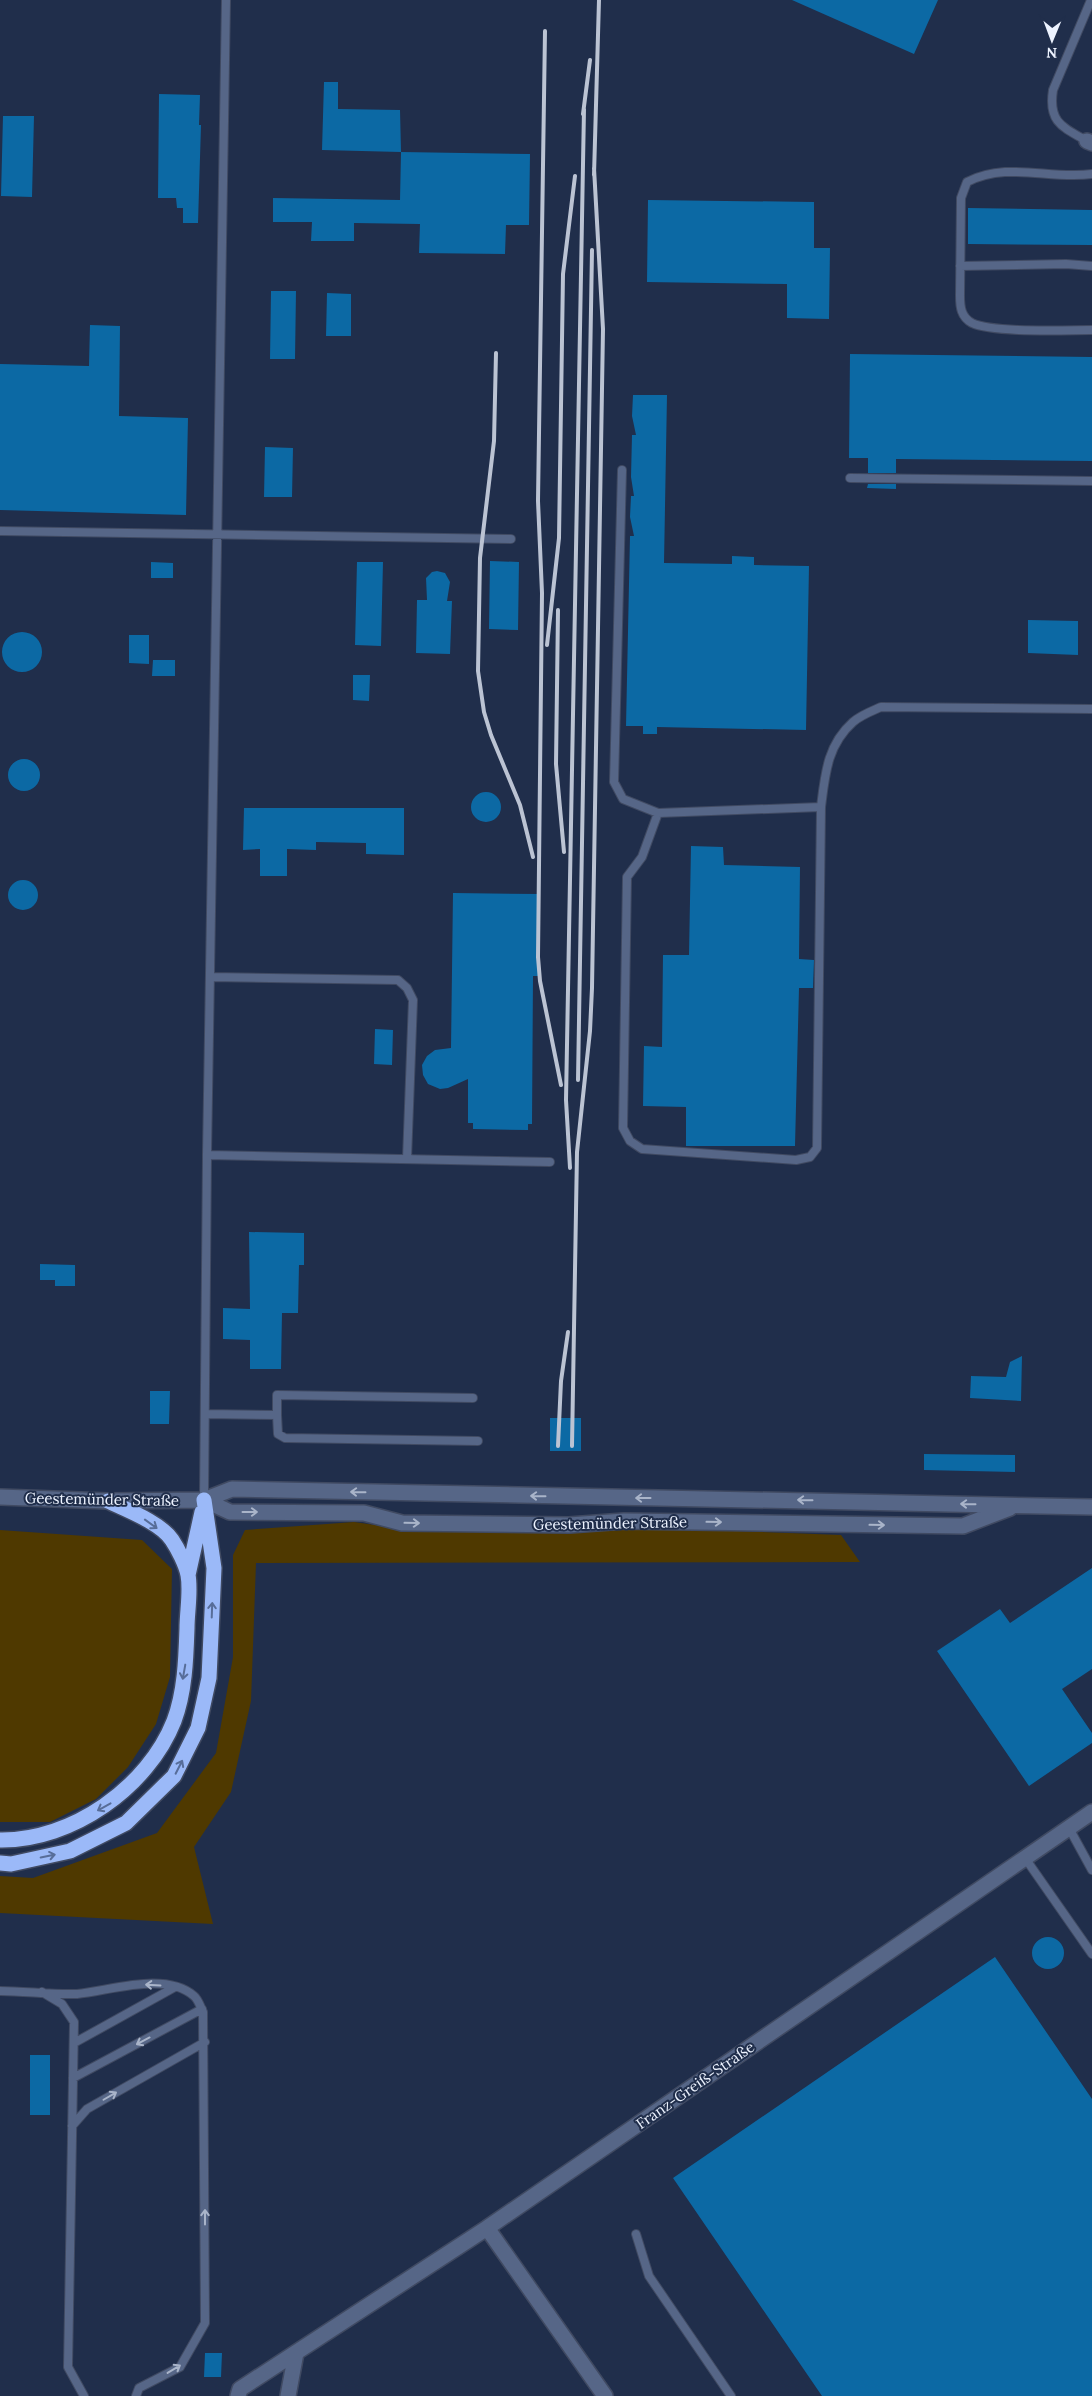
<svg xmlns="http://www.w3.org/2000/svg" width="1092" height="2396" viewBox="0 0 1092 2396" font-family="Lora,serif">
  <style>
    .green { fill: #4f3900 }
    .building { fill: #0c69a4 }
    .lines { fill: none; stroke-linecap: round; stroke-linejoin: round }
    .lane-casing { stroke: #404a62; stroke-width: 10 }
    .street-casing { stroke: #404a62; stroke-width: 18 }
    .secondary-casing { stroke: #404a62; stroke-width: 18 }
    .highway-casing { stroke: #404a62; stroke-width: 18 }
    .lane { stroke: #566687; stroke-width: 8 }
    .street { stroke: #566687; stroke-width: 15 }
    .secondary { stroke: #566687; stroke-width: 15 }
    .highway { stroke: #9bb9f8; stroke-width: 15 }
    .rail { stroke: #bbc3d3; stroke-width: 4 }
    .oneway { stroke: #a9b4c9 }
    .oneway2 { stroke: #576d99 }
    .labels { text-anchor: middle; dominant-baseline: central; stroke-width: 4; stroke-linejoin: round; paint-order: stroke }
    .street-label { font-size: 15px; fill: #edf3ff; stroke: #202e4b }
  </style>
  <rect width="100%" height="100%" fill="#202e4b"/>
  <!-- green -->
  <path class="green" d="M354,1522L410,1530L568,1531L656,1528L841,1535L860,1562L256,1563L251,1701L231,1792L194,1847L213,1924L0,1913V1876L33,1878L157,1833L216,1753L233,1657V1555L245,1530Z
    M0,1530L142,1540L172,1569L170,1677L156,1724L128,1767L96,1799L50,1822H0Z"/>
  <!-- building -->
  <path class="building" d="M792,0H938L914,54Z
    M324,82H338V109L400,110L401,152L322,150Z
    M159,94L200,95L199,125H201L198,223H183V208H177L176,198H158Z
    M3,116H34L32,197L1,196Z
    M401,152L530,154L529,225H506L505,254L419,253L420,224L354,223V241H311L312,222H273V198L400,200Z
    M648,200L814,202V248H830L829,319L787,318V284L647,282Z
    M968,208L1092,210V245L968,244Z
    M271,291H296L295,359H270Z
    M327,293L351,294V336H326Z
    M90,325L120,326L119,416L188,418L186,515L0,510V364L89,366Z
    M850,354L1092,357V461L896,459V473H868V458H849Z
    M633,395H667L664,563L732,564V556L754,557V565L809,566L806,730L657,727V734H643V726H626L630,536H634L630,517L631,496H634L631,477L632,435H636L632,416Z
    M265,447L293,448L292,497H264Z
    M868,484H896V489L867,488Z
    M490,561L519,562L518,630L489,629Z
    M151,562L173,563V578H151Z
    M357,562H383L381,646L355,645Z
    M437,571L445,573L450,582L447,601H452L450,654L416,653L417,600H427L426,578L432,572Z
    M1028,620L1078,621V655L1028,653Z
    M2 652a20 20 0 1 1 40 0a20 20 0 1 1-40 0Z
    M129,635H149V664L129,663Z
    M153,660H175V676H152Z
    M353,675H370L369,701L353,700Z
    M8 775a16 16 0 1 1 32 0a16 16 0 1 1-32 0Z
    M471 807a15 15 0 1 1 30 0a15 15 0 1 1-30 0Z
    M244,808H404V855L366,854V843L316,842V850L287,849V876H260V849L243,850Z
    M691,846L723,847L724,865L800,867L799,959L814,960L813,988H799L795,1146H686V1107L643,1106L644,1046L662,1047L663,955H689Z
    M8 895a15 15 0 1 1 30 0a15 15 0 1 1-30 0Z
    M453,893L540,894L539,976H533L532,1124H528V1130L473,1129V1123H468V1079L448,1088L440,1089L428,1084L423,1075L422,1065L427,1056L435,1050L451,1048Z
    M375,1029L393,1030L392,1065L374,1064Z
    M249,1232L304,1233V1265H299L298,1313H282L281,1369H250V1340L223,1339V1308L250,1309Z
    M40,1264L75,1265V1286H55V1280H40Z
    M1022,1356L1021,1401L970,1398L971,1376L1006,1377L1010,1362Z
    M150,1391H170L169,1424H150Z
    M550,1418H581V1451H550Z
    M924,1454L1015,1455V1472L924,1470Z
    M1092,1568V1669L1062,1689L1092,1733V1743L1029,1786L937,1651L1000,1609L1010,1623Z
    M1032 1953a16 16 0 1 1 32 0a16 16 0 1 1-32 0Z
    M995,1957L1092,2099V2396H822L673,2178Z
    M30,2055H50V2115H30Z
    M205,2353H222L221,2377H204Z"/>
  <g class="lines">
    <defs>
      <path id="lane" d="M1087,141C1062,127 1048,122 1053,90L1091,0
        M1092,174C1049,180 1008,161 967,182L961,198L960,296C960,307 961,317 972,323C993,333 1065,330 1092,330
        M960,266L1066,264L1092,266
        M622,470L614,782L623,799L658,813L642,857L627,877L623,1128L630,1141L642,1149L796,1160L810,1157L817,1148L821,807
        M850,478L1092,481
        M0,531L511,539
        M658,813L821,807C825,775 827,745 853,722C861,715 872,711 881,707L1092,709
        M210,977L398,980L407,988L413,1000L407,1159
        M207,1155L550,1162
        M205,1414L277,1415L278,1434L285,1438L478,1441
        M277,1415V1395L473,1398
        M204,1500L207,1155L226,0
        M1069,1828L1092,1870
        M1025,1858L1092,1954
        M0,1991C25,1991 52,1995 77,1994C110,1991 165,1971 194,1996C198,1999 201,2008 203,2012L205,2323L180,2367L139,2388L136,2396
        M42,1992L62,2004L74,2022L68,2367L84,2396
        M74,2043L175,1987
        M73,2078L202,2009
        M72,2126L87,2109L205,2042
        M636,2234L649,2276L731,2396"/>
      <path id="street" d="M1087,141L1092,143
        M487,2228L605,2396
        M238,2396L240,2389L487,2228L1092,1812
        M288,2396L296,2353"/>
      <path id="secondary" d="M0,1497L108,1501L204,1500L232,1489L1092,1507
        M204,1500L230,1512L364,1513L402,1523L569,1525L624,1521L963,1526L1010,1508"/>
      <path id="highway" d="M188,1575L202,1512
        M0,1840C72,1841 148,1787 174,1721C185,1692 186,1658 187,1628C187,1612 191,1591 188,1575C186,1565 178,1549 172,1540C161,1523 127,1510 108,1501
        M0,1863L11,1864L70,1851L126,1823L174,1776L198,1728L209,1678L214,1568L204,1500"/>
    </defs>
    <!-- lane casing -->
    <use href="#lane" class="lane-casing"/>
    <!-- street casing -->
    <use href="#street" class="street-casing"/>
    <!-- secondary casing -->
    <use href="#secondary" class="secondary-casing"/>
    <!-- highway casing -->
    <use href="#highway" class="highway-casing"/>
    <!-- lane -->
    <use href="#lane" class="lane"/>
    <!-- street -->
    <use href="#street" class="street"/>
    <!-- secondary -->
    <use href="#secondary" class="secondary"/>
    <!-- highway -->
    <use href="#highway" class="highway"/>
    <!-- rail -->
    <path class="rail" d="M545,31L538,501L542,593L538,957L540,981L561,1085
      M583,114L590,60
      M594,175L599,0
      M496,353L494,441L480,558L478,671L484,712L491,735L520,805L533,857
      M558,610L556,764L564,852
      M547,645L559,538L563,274L575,176
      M578,1080L592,250
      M570,1168L566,1100L584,109
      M558,1446L561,1381L568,1332
      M572,1446L577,1152L590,1031L592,988L603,329L594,168"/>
  </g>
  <!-- one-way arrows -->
  <defs><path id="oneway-shaft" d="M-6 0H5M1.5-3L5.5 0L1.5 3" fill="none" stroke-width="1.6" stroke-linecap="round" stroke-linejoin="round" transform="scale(1.25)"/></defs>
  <g class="oneway">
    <use href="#oneway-shaft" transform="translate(358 1492) rotate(-179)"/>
    <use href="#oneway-shaft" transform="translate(538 1496) rotate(-179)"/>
    <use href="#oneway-shaft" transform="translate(643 1498) rotate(-180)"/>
    <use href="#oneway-shaft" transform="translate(805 1500) rotate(-179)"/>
    <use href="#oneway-shaft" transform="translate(968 1504) rotate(-179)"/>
    <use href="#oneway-shaft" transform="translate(250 1512)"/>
    <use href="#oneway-shaft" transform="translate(714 1522) rotate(1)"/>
    <use href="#oneway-shaft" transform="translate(412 1523) rotate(1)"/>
    <use href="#oneway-shaft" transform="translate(877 1525) rotate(1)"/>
    <use href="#oneway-shaft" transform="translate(153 1985) rotate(-177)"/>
    <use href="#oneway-shaft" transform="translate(143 2041) rotate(152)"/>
    <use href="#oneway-shaft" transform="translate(110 2096) rotate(-30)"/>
    <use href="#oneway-shaft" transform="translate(205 2217) rotate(-90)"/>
    <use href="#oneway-shaft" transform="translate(174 2369) rotate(-31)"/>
  </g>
  <g class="oneway2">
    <use href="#oneway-shaft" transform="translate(151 1524) rotate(36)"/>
    <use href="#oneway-shaft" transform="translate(212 1610) rotate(-88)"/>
    <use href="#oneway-shaft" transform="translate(184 1672) rotate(100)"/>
    <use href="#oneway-shaft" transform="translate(179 1767) rotate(-63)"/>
    <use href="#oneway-shaft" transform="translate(104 1807) rotate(151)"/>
    <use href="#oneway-shaft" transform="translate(48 1856) rotate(-12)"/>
  </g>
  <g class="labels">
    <!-- street labels -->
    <g class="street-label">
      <text transform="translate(102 1499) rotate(1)">Geestemünder Straße</text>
      <text transform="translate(610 1523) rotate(-1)">Geestemünder Straße</text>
      <text transform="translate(695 2085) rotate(-35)">Franz-Greiß-Straße</text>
    </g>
  </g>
  <!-- north arrow -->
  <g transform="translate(1052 40) rotate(181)" stroke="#202e4b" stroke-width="4" paint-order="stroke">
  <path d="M0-4L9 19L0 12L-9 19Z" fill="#edf3ff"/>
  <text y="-8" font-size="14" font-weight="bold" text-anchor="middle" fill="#edf3ff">N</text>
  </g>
</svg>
